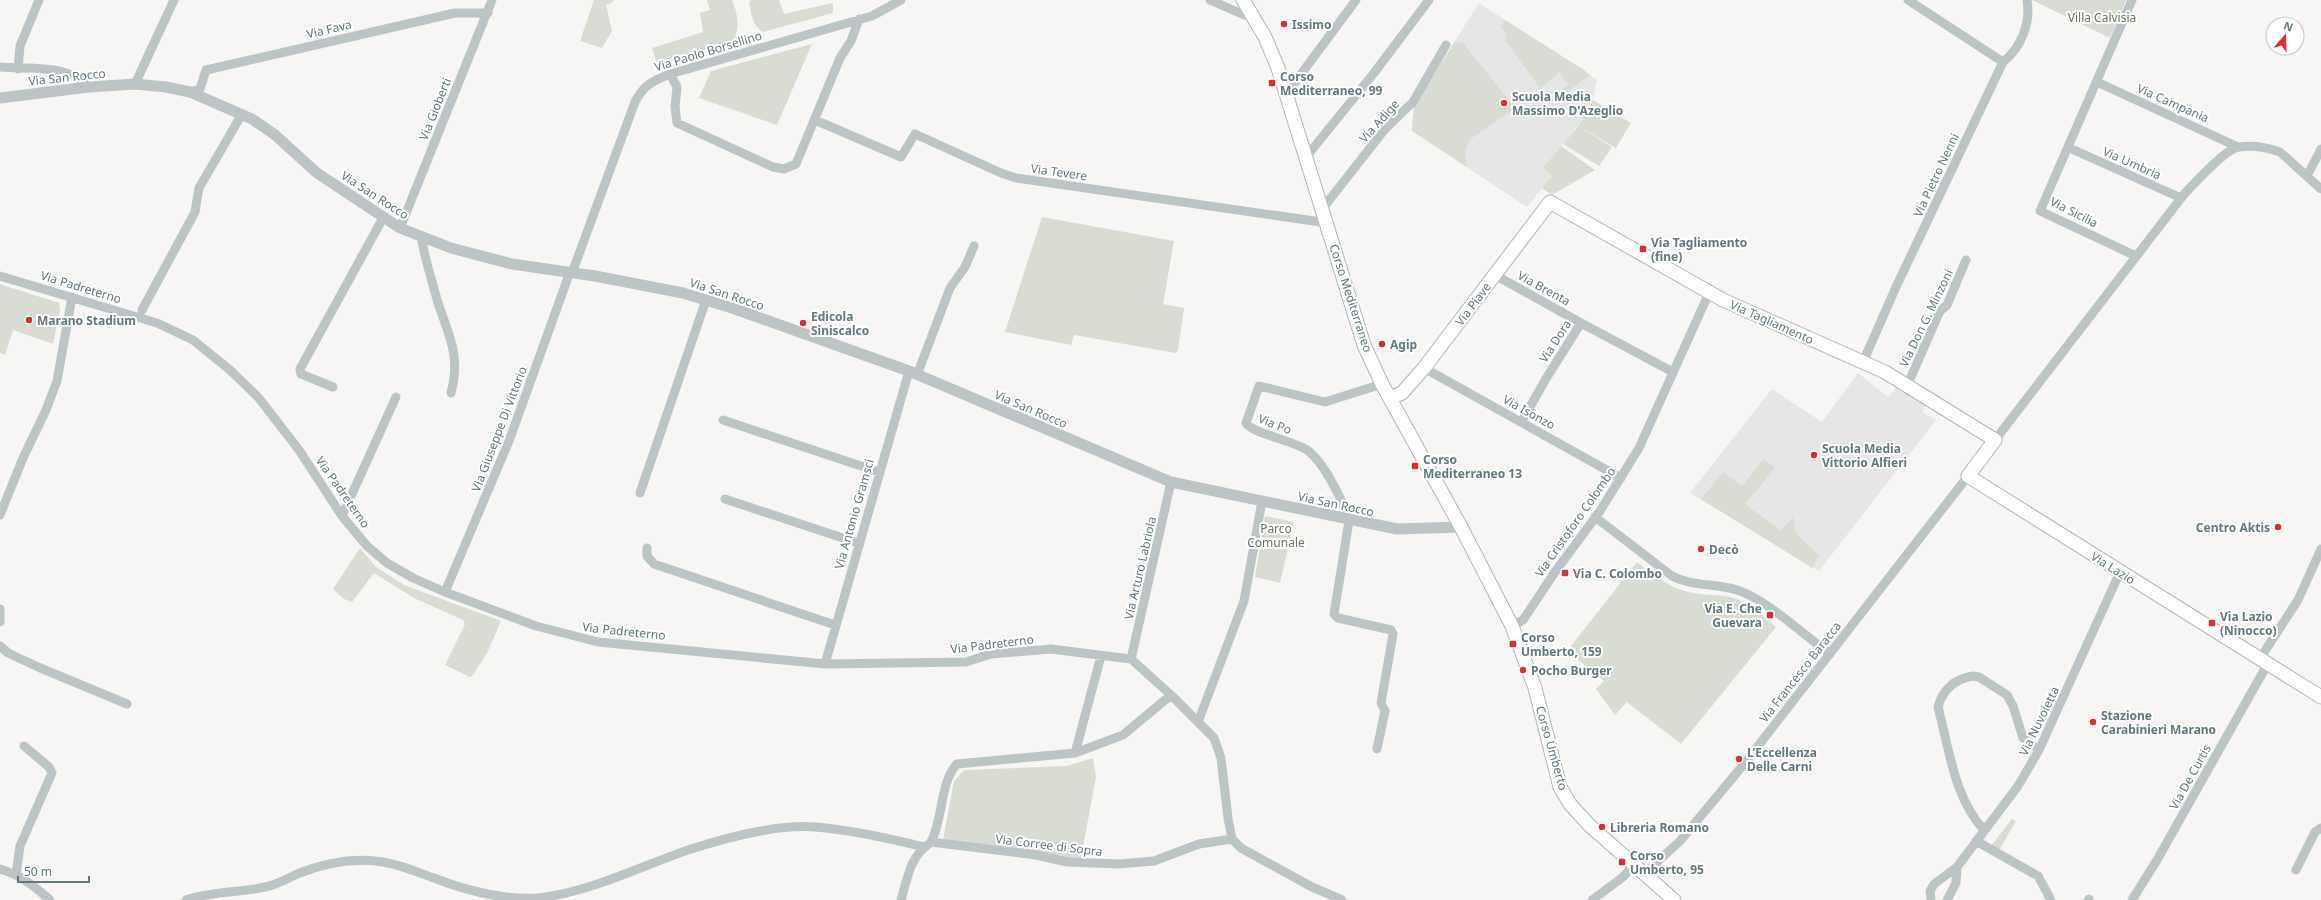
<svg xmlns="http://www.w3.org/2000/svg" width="2321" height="900" viewBox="0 0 2321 900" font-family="'Noto Sans',sans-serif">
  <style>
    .built { fill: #e5e6e5 }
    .green { fill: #d8dcd3 }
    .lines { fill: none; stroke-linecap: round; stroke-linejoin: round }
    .secondary-casing { stroke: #b0b8ba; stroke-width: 15 }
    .minor { stroke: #bdc4c6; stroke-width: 9 }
    .tertiary { stroke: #bdc4c6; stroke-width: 11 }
    .secondary { stroke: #fff; stroke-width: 13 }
    .poi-dot { fill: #dc2e32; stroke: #fff; stroke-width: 1.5 }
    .labels { text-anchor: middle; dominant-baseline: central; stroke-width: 4; stroke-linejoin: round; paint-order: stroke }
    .park-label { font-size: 12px; fill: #6a7662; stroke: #fff }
    .poi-label { font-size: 12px; font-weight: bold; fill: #63797e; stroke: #fff; text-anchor: start }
    .street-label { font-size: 12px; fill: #63797e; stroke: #fff }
  </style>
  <rect width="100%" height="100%" fill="#f7f6f4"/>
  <!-- built -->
  <path class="built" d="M1479,3L1597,80L1593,99L1578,125L1543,168L1552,176L1527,207L1412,131L1414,106Z
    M1858,373L1888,397L1896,388L1927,404L1922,412L1936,420L1819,571L1690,493L1772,389L1822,422Z"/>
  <!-- green -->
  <path class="green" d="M594,0H613V2L606,5L612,31L602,48L580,41Z
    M707,0H732C738,15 740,25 734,41L657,64L652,48L703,32L700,13L710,10Z
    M753,0H779L784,14L833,3V13L763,32C752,25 751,14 749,1Z
    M2032,0H2126L2111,36L2108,37Z
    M1505,20L1584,70L1590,75L1563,95L1560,92L1568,85L1560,72L1540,88L1505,40L1507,35L1501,27Z
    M1455,42L1463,43L1515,108L1469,140L1465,151L1467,167L1412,131L1414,106Z
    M812,44L777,125L699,98L711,71Z
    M1593,100L1631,123L1616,148L1578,126Z
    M1578,126L1612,147L1599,166L1563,144Z
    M1561,146L1595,170L1552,195L1542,188L1552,176L1543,168Z
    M1042,217L1174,241L1163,304L1184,308L1178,350L1175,353L1074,335L1071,345L1005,332Z
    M0,284L59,303L60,310L53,344L13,330L5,355L0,353Z
    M1764,459L1775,468L1745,504L1781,531L1793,517L1796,534L1819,555L1812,568L1701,499L1723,472L1742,486Z
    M1265,516L1294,522L1280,583L1255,577Z
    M360,548L376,567L404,585L501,621L487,653L473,675L470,677L445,665L465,624L463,620L414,598L374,573L352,602L344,599L333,589Z
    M1637,562C1650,572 1664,584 1681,590C1695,595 1709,594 1724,596C1744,598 1761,614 1776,627L1681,744L1627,702L1615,715L1596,689L1604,681L1567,651Z
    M1093,758L1096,777L1080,863L943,840L954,781L964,770L1067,766Z
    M2012,819L2016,821L1998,852L1990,847Z"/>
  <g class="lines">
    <defs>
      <path id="secondary" d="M1243,0L1265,37L1278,68L1364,345L1382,384L1461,527L1512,626L1535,688L1560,787L1570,804L1589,825L1674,900
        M1390,398L1402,393L1424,368L1550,202L1723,300L1885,372L1995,440L1968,476L2321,697"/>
    </defs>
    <!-- secondary casing -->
    <use href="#secondary" class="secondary-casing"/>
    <!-- minor -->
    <path class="minor" d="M1210,0L1244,15L1251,14
      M1908,0L2003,62
      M2132,0L2040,211L2136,256
      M0,67C31,70 66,63 89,87
      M18,69L20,46L39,0
      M670,74L677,87L675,107L677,123L773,167L784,169L796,164L840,58L851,41L859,19
      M2097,82L2238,147
      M135,84L174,0
      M190,92L200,89L206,70L455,13H488
      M1287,93L1356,0
      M815,120L901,157L915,134L1001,173L1016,178L1328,223
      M2074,150L2181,198
      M1306,157L1374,73L1429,0
      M2307,176L2321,149
      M1323,208L1385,129L1413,102L1446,45
      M400,228L492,0
      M421,237C425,259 432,281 438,303C449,336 461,356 451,393
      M572,273L635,102C643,86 652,81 670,74L872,16L901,0
      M1495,275L1581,323
      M0,276L157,323L193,340L230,370L258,397L299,450L342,516L367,546L387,563L413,578L445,592L536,626L598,642L825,664L966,662L991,654L1051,649L1131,659L1171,695L1214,738L1221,758L1228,818L1232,839L1241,848L1312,887L1342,900
      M142,310L195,212L199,188L242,114
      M1863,362L1896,287L2003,62C2021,48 2031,23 2027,0
      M1424,368L1621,478
      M917,375L950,288L965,267L974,246
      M1907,386L1940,311L1947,305L1966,260
      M333,387L301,374L300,369L383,218
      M723,420L879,472
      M1522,421L1547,377L1581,323L1673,372
      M1995,440L2185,193C2195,183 2226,148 2239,147C2252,145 2268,148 2280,152L2321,189
      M640,493L706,300
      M725,499L858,543
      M0,515L23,458L46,410L57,381L72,297
      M342,516L396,397
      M1595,517L1672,576C1693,587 1714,583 1737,590C1766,599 1804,635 1830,654
      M647,548V556L654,564L835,625
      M445,592L509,441L570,272
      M0,609V622
      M1512,626L1523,620L1555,572L1600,511L1639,448L1709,293
      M0,646L8,653L38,667L127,704
      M1131,659L1171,482
      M2259,660L2298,600L2321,549
      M825,664L909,371
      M1198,722L1244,601L1262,501
      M1377,749L1385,711L1381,703L1393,634L1391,630L1338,618L1334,614L1349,521C1343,501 1324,462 1307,450C1294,441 1251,433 1246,423L1259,386L1325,402L1382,384
      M1075,753L1101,656
      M1984,830C1954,798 1949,748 1938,707C1943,689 1954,679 1973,676L1979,677L2007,695L2013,706L2023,738L2039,750
      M1976,841L2038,876L2051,900
      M931,842C943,820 940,781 957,764L1075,753L1123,735L1171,695
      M931,842L1036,855L1067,862L1119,864L1154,861L1199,844L1232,839
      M0,869C21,875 34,886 50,900
      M2296,870L2315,832L2321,828
      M16,874L20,846L52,773L49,767L24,746
      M1643,875L1680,841L1744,764L1968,476
      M186,900C211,891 239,893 265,887C276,885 287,879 297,874C325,863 353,857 383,862C401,865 417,872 434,878C467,891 503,900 538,898C590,892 639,867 688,850C725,838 777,824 815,827C853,830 888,838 924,847
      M901,900C907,880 910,856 929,844
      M1592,900L1623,877L1633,866
      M1931,900L1930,891L1934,884L1957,867L2018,786L2039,750L2120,572
      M1947,900L1956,883L1957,867
      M2088,900L2089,899
      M2132,900L2157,860L2267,665"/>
    <!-- tertiary -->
    <path class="tertiary" d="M0,98L89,87L135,84L166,87L190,92L252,119L274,134L317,173L400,228L451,248L512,264L595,276L683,293L732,308L909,371L1171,482L1397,529L1461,527"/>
    <!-- secondary -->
    <use href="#secondary" class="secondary"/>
  </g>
  <!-- markers -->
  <g class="poi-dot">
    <circle cx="1284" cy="24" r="4"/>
    <rect x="1268" y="79" width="8" height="8" rx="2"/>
    <circle cx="1504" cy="103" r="4"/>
    <rect x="1639" y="245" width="8" height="8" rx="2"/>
    <circle cx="29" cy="320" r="4"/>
    <circle cx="803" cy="323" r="4"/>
    <circle cx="1382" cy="344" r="4"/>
    <circle cx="1814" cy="455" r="4"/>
    <rect x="1411" y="462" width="8" height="8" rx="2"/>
    <circle cx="2278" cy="527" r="4"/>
    <circle cx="1701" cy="549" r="4"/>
    <rect x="1561" y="569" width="8" height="8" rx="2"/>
    <rect x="1766" y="611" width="8" height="8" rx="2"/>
    <rect x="2208" y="619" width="8" height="8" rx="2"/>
    <rect x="1509" y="640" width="8" height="8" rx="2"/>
    <circle cx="1523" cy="670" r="4"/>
    <circle cx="2093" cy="722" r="4"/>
    <circle cx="1739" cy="759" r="4"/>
    <circle cx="1602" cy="827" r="4"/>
    <rect x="1618" y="858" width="8" height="8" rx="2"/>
  </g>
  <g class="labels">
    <!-- park labels -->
    <g class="park-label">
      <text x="2102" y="17">Villa Calvisia</text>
      <text x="1276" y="528">Parco<tspan x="1276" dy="14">Comunale</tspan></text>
    </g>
    <!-- poi labels -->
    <g class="poi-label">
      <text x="1292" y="24">Issimo</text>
      <text x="1280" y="76">Corso<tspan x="1280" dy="14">Mediterraneo, 99</tspan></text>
      <text x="1512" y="96">Scuola Media<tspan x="1512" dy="14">Massimo D'Azeglio</tspan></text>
      <text x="1651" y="242">Via Tagliamento<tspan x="1651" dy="14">(fine)</tspan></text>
      <text x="811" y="316">Edicola<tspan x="811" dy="14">Siniscalco</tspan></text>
      <text x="37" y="320">Marano Stadium</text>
      <text x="1390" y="344">Agip</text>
      <text x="1822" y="448">Scuola Media<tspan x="1822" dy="14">Vittorio Alfieri</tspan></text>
      <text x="1423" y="459">Corso<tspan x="1423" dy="14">Mediterraneo 13</tspan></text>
      <text x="2270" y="527" text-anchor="end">Centro Aktis</text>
      <text x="1709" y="549">Decò</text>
      <text x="1573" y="573">Via C. Colombo</text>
      <text x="1762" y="608" text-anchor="end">Via E. Che<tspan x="1762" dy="14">Guevara</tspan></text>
      <text x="2220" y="616">Via Lazio<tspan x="2220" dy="14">(Ninocco)</tspan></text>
      <text x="1521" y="637">Corso<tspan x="1521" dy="14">Umberto, 159</tspan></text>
      <text x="1531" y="670">Pocho Burger</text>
      <text x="2101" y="715">Stazione<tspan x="2101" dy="14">Carabinieri Marano</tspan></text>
      <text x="1747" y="752">L’Eccellenza<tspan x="1747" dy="14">Delle Carni</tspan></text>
      <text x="1610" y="827">Libreria Romano</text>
      <text x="1630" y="855">Corso<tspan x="1630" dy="14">Umberto, 95</tspan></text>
    </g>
    <!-- street labels -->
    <g class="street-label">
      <text transform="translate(329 29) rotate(-13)">Via Fava</text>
      <text transform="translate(708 51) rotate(-17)">Via Paolo Borsellino</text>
      <text transform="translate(67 77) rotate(-6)">Via San Rocco</text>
      <text transform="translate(2173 103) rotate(24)">Via Campania</text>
      <text transform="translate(435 109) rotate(-68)">Via Gioberti</text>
      <text transform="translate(1379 121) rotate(-48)">Via Adige</text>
      <text transform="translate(2132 163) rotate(24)">Via Umbria</text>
      <text transform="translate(1059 172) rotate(8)">Via Tevere</text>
      <text transform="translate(1936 175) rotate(-65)">Via Pietro Nenni</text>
      <text transform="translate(375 195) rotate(33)">Via San Rocco</text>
      <text transform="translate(2074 212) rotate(27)">Via Sicilia</text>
      <text transform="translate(81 287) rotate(17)">Via Padreterno</text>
      <text transform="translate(1544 288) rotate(29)">Via Brenta</text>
      <text transform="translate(727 294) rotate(18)">Via San Rocco</text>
      <text transform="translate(1351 298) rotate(72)">Corso Mediterraneo</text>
      <text transform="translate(1473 304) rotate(-53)">Via Piave</text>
      <text transform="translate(1926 318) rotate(-64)">Via Don G. Minzoni</text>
      <text transform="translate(1772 322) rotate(24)">Via Tagliamento</text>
      <text transform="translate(1555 341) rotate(-57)">Via Dora</text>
      <text transform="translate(1031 409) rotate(23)">Via San Rocco</text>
      <text transform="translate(1529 412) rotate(29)">Via Isonzo</text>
      <text transform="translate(1275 424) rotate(21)">Via Po</text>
      <text transform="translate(499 429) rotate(-69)">Via Giuseppe Di Vittorio</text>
      <text transform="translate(343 492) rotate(55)">Via Padreterno</text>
      <text transform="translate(1336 504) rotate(12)">Via San Rocco</text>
      <text transform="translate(854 514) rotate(-74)">Via Antonio Gramsci</text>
      <text transform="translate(1575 522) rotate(-55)">Via Cristoforo Colombo</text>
      <text transform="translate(1140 568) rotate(-77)">Via Arturo Labriola</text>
      <text transform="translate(2113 568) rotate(32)">Via Lazio</text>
      <text transform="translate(624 631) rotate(6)">Via Padreterno</text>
      <text transform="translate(992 644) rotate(-7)">Via Padreterno</text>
      <text transform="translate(1800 672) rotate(-52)">Via Francesco Baracca</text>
      <text transform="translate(2039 721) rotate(-64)">Via Nuvoletta</text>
      <text transform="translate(1552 748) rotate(74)">Corso Umberto</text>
      <text transform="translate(2190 777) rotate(-61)">Via De Curtis</text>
      <text transform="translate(1049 845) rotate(7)">Via Corree di Sopra</text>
    </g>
  </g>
  <!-- north arrow -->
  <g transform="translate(2285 36) rotate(20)"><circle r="19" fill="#ffffff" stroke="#c1c9cb"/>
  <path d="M0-3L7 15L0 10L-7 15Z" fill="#dc2e32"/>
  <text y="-6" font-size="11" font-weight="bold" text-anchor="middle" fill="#63797e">N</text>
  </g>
  <!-- scale -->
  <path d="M18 876v6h71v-6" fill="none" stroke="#63797e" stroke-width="2"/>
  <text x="24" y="876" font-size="12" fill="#63797e" stroke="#ffffff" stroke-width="3" paint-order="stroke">50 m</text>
</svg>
